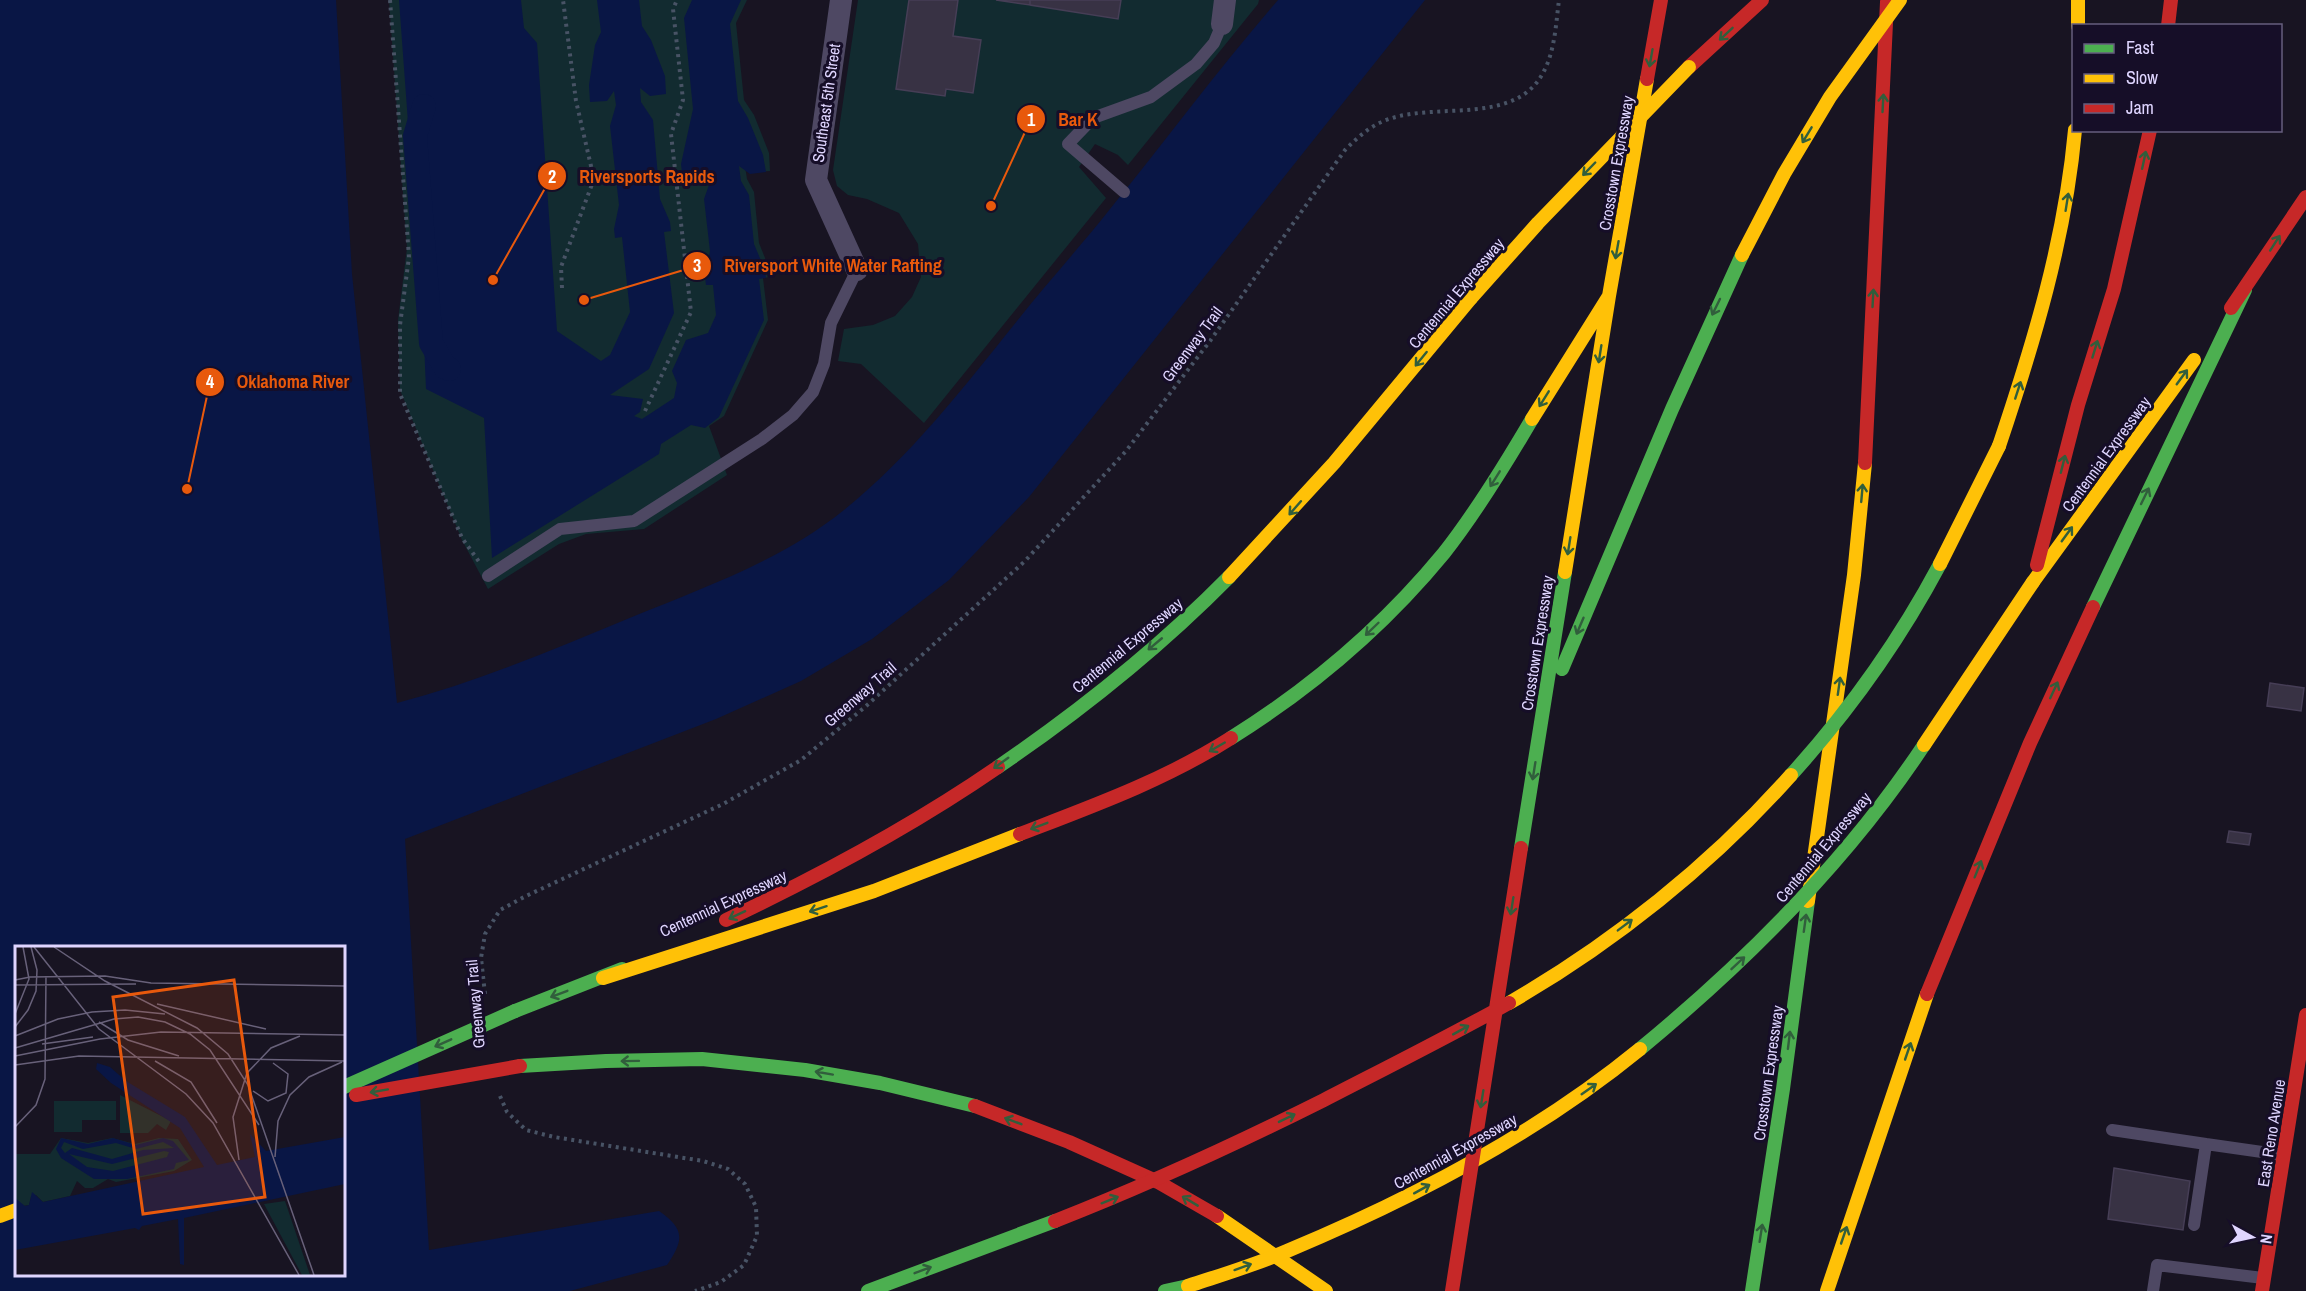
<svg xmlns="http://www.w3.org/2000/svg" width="2306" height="1291" viewBox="0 0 2306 1291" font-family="'Archivo Narrow',sans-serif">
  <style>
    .green { fill: #122b30 }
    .water { fill: #091645; fill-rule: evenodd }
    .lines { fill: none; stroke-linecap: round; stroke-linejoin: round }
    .canal { stroke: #091645; stroke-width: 24 }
    .building { fill: #383244; stroke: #463e56; stroke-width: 1.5 }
    .path { stroke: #485365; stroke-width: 4; stroke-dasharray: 3 4.5; stroke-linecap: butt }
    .lane { stroke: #4e4863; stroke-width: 12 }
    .street { stroke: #4e4863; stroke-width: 22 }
    .fast { stroke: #4caf50; stroke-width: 14 }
    .slow { stroke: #ffc107; stroke-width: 14 }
    .jam { stroke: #c62828; stroke-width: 14 }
    .fast-bridge { stroke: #4caf50; stroke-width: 14 }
    .slow-bridge { stroke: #ffc107; stroke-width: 14 }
    .jam-bridge { stroke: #c62828; stroke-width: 14 }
    .oneway { stroke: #315e3c }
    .labels { text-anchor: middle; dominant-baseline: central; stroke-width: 6; stroke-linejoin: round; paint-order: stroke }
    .street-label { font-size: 16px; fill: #dfd5ff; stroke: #160e28 }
    .inset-road { fill: none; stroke: #68617a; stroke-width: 1.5 }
    .view { fill: #e8590c; fill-opacity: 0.15; stroke: #e8590c; stroke-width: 3 }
    .inset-edge { fill: none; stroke: #dfd5ff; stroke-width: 3 }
    .leader { fill: none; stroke: #e8590c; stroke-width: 2 }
    .callout-dot { fill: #e8590c; stroke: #160e28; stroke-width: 2 }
    .mark-label { font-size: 18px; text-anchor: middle; font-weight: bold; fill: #fff }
    .callout-label { font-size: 18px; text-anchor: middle; font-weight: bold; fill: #e8590c; stroke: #160e28; stroke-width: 6; stroke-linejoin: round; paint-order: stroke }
  </style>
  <rect width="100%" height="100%" fill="#181422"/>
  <!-- green -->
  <path class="green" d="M389,0H747L736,23L744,100L754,115L769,153L770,171L753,172L745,166L747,179L754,192L759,243L769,268L770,277L763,278L768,320L724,416L709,426L727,475L644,529L586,534L559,544L488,589L462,540L400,390L398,320L407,248Z
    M858,0H1259L1258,4L1128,165L1118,155L1095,144L1079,167L1106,198L924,423L861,364L838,361L844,329L873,325L895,316L912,297L921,277L918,244L899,213L867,199L848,195L837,186L833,170Z"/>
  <!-- water -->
  <path class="water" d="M0,0H336L352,274L397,703C477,682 555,649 632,617C705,587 782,560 844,510C911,456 963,388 1017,321C1047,283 1080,247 1110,209C1166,140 1219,68 1278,0H1425L1029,497L949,580L872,639L801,681L716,719L405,839L429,1250L659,1211C685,1229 684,1240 667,1265L570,1291H0ZM16,948H344V1274H16Z
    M399,0H521L524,28L537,43L557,331L601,361L610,355L630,312L622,237L615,238L614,229L619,205L610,126L616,105L614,91L607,101L590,102L589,85L595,45L601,32L597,0H639L642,26L651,40L665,76L666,94L650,96L640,88L641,102L653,120L660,199L670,222L671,231L664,232L674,313L649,369L610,395L643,399L640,412L634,416L642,419L674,398L677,383L672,371L686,340L708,333L716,315L713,285H706L705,277L710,251L704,199L709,185L707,170L699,180L683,181L681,164L693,109L684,18L692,0H741L730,24L738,101L748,118L763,155L766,172L750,174L739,166L741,181L749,195L754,244L765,270L766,278L759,279L764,320L719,417L705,428L691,425L661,444L659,454L492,558L484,418L426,389L424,343L437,342L423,136H409Z"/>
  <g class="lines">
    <!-- canal -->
    <path class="canal" d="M424,106L415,136L431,343L445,367L449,369"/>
  </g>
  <!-- building -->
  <path class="building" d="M909,0H958L953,36L981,40L973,93L946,89L945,96L896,89Z
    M996,0H1030V5Z
    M1030,0H1121L1118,19L1030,5Z
    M2270,683L2304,688L2301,711L2267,706Z
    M2229,831L2251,834L2249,845L2227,842Z
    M2114,1168L2190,1181L2183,1230L2108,1219Z"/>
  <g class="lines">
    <!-- path -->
    <path class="path" d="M390,0L409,257L400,325V394L462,538L480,563
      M562,288L561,267L594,179L576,101L563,0
      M645,411L691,312L671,134L683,100L673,9L677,0
      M485,994L481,958L485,934L500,910L526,896L723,804L801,760L865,707L1025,561L1126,451L1210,341L1345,150C1358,137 1371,125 1389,119C1438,102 1517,126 1544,71C1555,50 1556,23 1559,0
      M500,1096L507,1112L526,1130L554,1137L703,1161L728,1169L745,1184L756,1207L757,1236L744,1265L721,1282L695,1291"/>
    <!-- lane -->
    <path class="lane" d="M1124,192L1068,144L1093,118L1151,97L1196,64L1214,43L1222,24
      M488,576L560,529L634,521L762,439L793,415L813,392L824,364L831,323L857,270
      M2112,1130L2206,1144
      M2194,1225L2206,1144L2283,1155
      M2153,1291L2157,1265L2263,1278"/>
    <!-- street -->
    <path class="street" d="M841,0L816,180L857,270
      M1222,24L1225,0"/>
    <!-- fast -->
    <path class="fast" d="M2093,607L2245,290
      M1562,669L1672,409L1742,255
      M1231,738C1311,688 1384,626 1444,553C1477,511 1505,465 1532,419
      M998,767C1080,711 1159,648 1229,577
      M1521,848L1565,572
      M515,1011L622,969
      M520,1066L606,1061L702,1059L805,1070L880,1083L975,1106
      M868,1291L1055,1221
      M1165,1291L1188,1286
      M1752,1291L1783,1089L1808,901"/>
    <!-- slow -->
    <path class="slow" d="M2078,0V26
      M1532,419L1609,296
      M1999,446C2034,342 2065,240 2075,130
      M1565,572L1609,296L1647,79
      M1229,577L1334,463L1471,298
      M2033,582L2194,360
      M1808,901L1854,575L1865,463
      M603,978L874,891L1020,834
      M0,1216L16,1210
      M1217,1216L1326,1291
      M1827,1291L1927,994"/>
    <!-- jam -->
    <path class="jam" d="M2168,26L2171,0
      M1689,67L1762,0
      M1647,79L1661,0
      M2231,308L2306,197
      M1865,463L1887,2
      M2037,565L2078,405L2114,289L2150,130
      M1020,834C1093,806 1165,780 1231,738
      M726,920C821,875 911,827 998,767
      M1927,994L2030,743L2093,607
      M975,1106L1069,1142L1158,1182L1217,1216
      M2262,1291L2306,1015"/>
    <!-- fast-bridge -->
    <path class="fast-bridge" d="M1791,775C1849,711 1899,641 1940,564
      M1640,1049C1748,960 1847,861 1924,745
      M344,1087L515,1011"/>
    <!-- slow-bridge -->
    <path class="slow-bridge" d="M1742,255L1784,174L1830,97L1900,0
      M1471,298L1538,223L1689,67
      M1940,564L1999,446
      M1924,745L2033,582
      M1509,1003C1613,943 1711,865 1791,775
      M1188,1286C1221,1275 1255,1265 1287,1251C1412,1199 1535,1135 1640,1049"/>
    <!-- jam-bridge -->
    <path class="jam-bridge" d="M356,1095L520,1066
      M1055,1221C1147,1185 1236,1144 1324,1100C1386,1068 1448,1037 1509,1003
      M1452,1291L1521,848"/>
  </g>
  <!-- one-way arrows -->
  <defs><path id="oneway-shaft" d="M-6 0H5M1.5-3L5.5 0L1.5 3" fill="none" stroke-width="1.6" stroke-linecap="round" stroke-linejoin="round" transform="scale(1.5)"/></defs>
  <g class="oneway">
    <use href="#oneway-shaft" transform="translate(1726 34) rotate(137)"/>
    <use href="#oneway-shaft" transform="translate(1651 58) rotate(100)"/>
    <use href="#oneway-shaft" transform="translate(1883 103) rotate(-87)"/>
    <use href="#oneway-shaft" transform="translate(1807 135) rotate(121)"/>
    <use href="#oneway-shaft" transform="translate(2144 160) rotate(-78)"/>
    <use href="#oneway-shaft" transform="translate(1589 169) rotate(134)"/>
    <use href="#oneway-shaft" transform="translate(2067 202) rotate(-81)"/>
    <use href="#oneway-shaft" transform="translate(2275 243) rotate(-57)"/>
    <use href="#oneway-shaft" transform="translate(1617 250) rotate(100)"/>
    <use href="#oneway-shaft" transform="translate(1873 298) rotate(-87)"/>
    <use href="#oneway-shaft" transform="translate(1716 307) rotate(116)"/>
    <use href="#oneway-shaft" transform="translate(2095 349) rotate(-73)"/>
    <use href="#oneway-shaft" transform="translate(1600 354) rotate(99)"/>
    <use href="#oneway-shaft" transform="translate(1421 359) rotate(129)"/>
    <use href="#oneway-shaft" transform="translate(2182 377) rotate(-54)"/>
    <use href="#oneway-shaft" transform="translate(2018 390) rotate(-72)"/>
    <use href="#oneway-shaft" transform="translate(1544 399) rotate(122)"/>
    <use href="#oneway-shaft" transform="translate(2063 464) rotate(-76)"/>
    <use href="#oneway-shaft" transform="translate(1495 479) rotate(122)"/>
    <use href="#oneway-shaft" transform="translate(1862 493) rotate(-85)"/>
    <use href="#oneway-shaft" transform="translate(2145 496) rotate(-64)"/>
    <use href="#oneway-shaft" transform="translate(1295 508) rotate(131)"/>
    <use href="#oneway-shaft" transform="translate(2067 534) rotate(-54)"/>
    <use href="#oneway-shaft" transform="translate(1569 546) rotate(99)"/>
    <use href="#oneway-shaft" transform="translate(1580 626) rotate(113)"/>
    <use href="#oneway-shaft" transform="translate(1372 629) rotate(136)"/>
    <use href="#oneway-shaft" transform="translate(1155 644) rotate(140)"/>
    <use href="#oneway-shaft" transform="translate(1839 686) rotate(-82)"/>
    <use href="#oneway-shaft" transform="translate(2054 690) rotate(-65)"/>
    <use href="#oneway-shaft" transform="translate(1217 747) rotate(150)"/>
    <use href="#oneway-shaft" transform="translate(1001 763) rotate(144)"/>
    <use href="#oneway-shaft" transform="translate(1534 771) rotate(99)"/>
    <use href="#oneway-shaft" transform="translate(1039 826) rotate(159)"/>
    <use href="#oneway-shaft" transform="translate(1978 869) rotate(-68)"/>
    <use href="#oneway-shaft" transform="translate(1512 906) rotate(99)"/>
    <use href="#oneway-shaft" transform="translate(818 909) rotate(162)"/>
    <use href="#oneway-shaft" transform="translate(737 915) rotate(155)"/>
    <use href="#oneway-shaft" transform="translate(1805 923) rotate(-82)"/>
    <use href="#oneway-shaft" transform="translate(1625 925) rotate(-37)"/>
    <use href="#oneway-shaft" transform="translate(1738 963) rotate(-43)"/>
    <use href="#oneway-shaft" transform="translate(559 994) rotate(159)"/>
    <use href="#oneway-shaft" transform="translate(1461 1030) rotate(-29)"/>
    <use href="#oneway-shaft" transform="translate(1789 1040) rotate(-83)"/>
    <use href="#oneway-shaft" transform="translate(443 1043) rotate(156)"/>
    <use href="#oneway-shaft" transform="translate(1908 1051) rotate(-71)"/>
    <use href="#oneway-shaft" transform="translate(630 1061) rotate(179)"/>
    <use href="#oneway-shaft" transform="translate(824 1073) rotate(-170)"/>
    <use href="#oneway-shaft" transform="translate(1589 1089) rotate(-35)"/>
    <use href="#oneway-shaft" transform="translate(379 1091) rotate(170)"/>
    <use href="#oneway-shaft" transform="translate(1482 1099) rotate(99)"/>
    <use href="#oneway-shaft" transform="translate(1287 1118) rotate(-26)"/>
    <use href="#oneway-shaft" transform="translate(1013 1121) rotate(-159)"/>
    <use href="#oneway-shaft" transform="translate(1422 1189) rotate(-29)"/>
    <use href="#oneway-shaft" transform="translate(1110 1200) rotate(-22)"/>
    <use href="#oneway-shaft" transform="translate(1190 1201) rotate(-149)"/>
    <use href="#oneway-shaft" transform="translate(1761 1233) rotate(-81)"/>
    <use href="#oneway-shaft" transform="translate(1844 1235) rotate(-71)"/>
    <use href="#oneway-shaft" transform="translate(1243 1267) rotate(-20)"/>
    <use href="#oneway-shaft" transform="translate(923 1270) rotate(-21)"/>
  </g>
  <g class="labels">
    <!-- street labels -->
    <g class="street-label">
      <text transform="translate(826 103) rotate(-82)">Southeast 5th Street</text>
      <text transform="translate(1616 163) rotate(-80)">Crosstown Expressway</text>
      <text transform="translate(1456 293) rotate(-50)">Centennial Expressway</text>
      <text transform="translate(1192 344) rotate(-53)">Greenway Trail</text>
      <text transform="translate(2106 454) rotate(-54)">Centennial Expressway</text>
      <text transform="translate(1537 643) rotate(-81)">Crosstown Expressway</text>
      <text transform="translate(1127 645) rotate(-40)">Centennial Expressway</text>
      <text transform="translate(860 694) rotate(-41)">Greenway Trail</text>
      <text transform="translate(1823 847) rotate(-50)">Centennial Expressway</text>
      <text transform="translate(723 903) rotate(-25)">Centennial Expressway</text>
      <text transform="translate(475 1004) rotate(-95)">Greenway Trail</text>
      <text transform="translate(1768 1073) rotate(-82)">Crosstown Expressway</text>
      <text transform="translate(2271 1133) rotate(-81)">East Reno Avenue</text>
      <text transform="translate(1455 1151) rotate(-29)">Centennial Expressway</text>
    </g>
  </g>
  <!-- overview -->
  <g transform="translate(15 946)">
    <rect width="330" height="330" fill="#181422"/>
    <path d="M105,149L156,175L151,184L142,178L133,187H105ZM39,155H101V174H67V186H39ZM46,192L73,197L97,192L120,198L144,192L163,193L177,214L159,225L101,236L93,233L78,242H70L62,235L55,250L28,256L21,249L16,251L14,259L8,260L0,254V208H35ZM270,255L295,329H287L249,258Z" fill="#122b30"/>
    <path d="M82,117L95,121L111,135L170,171L202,219L240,211L235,188L251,205L330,191V238L169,272V319L165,318L163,273L127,280L124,284L120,282L0,304V252L10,260L14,259L17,246L28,256L189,221L165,182L96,137L81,123ZM46,192L73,198L98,192L121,199L148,192L158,195L174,214L161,217L159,223L112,233H79L46,212L41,203ZM49,196L68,203L101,197L121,203L148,196L159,202L128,204L97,213L57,202L50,207L46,202ZM149,205L154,206L152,211L98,225L72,221L54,208L97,218Z" fill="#091645" fill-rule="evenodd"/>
    <path class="inset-road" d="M19,1L84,83L171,148L198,177L284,329M39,1L90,35L182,82L213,108L233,139L299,329M0,34L15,31L90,30L136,37L330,40M0,39L121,38M142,58L251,83M0,68L14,33L8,1M84,76L113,94L164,110M0,81L13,64L21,45L22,24L16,1M0,90L43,73L77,66L110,64L150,68M27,98L78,91M0,102L99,73L123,71L150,76L175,88L195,104L244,179M0,110L85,93L146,86L330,89M140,115L176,136L202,177M0,119L64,110L330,115M238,145L253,155L271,147L273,128L258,117M0,181L21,159L30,133L31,30M260,211L263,175L275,149L294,131L327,116M224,214L218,171L232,127L256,102L285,90"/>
    <path class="view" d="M219,34L250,251L128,268L98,51Z"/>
    <rect width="330" height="330" class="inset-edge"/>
  </g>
  <!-- callouts -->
  <path class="leader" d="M991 206L1031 119M493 280L552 176M584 300L697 266M187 489L210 382"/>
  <g class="callout-dot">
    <circle cx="991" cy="206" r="6"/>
    <circle cx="493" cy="280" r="6"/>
    <circle cx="584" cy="300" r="6"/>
    <circle cx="187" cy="489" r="6"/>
    <circle cx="1031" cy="119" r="15"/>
    <circle cx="552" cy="176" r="15"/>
    <circle cx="697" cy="266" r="15"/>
    <circle cx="210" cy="382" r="15"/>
  </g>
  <g class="mark-label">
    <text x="1031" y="126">1</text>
    <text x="552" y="183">2</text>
    <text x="697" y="272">3</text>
    <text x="210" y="388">4</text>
  </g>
  <g class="callout-label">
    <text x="1078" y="126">Bar K</text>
    <text x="647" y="183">Riversports Rapids</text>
    <text x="833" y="272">Riversport White Water Rafting</text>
    <text x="293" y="388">Oklahoma River</text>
  </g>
  <!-- legend -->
  <rect x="2072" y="24" width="210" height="108" fill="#160e28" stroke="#665e7e" stroke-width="1.5"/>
  <rect x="2084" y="44" width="30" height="9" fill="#4caf50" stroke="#665e7e" stroke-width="1.5"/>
  <text x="2126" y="54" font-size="18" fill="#dfd5ff">Fast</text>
  <rect x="2084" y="74" width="30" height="9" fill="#ffc107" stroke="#665e7e" stroke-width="1.5"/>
  <text x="2126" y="84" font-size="18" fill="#dfd5ff">Slow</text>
  <rect x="2084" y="104" width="30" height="9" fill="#c62828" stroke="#665e7e" stroke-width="1.5"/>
  <text x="2126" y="114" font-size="18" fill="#dfd5ff">Jam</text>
  <!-- north arrow -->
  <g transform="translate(2252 1237) rotate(98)" stroke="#160e28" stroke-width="4.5" paint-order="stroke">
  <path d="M0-4.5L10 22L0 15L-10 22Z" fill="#dfd5ff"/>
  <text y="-9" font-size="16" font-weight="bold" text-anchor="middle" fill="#dfd5ff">N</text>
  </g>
</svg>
